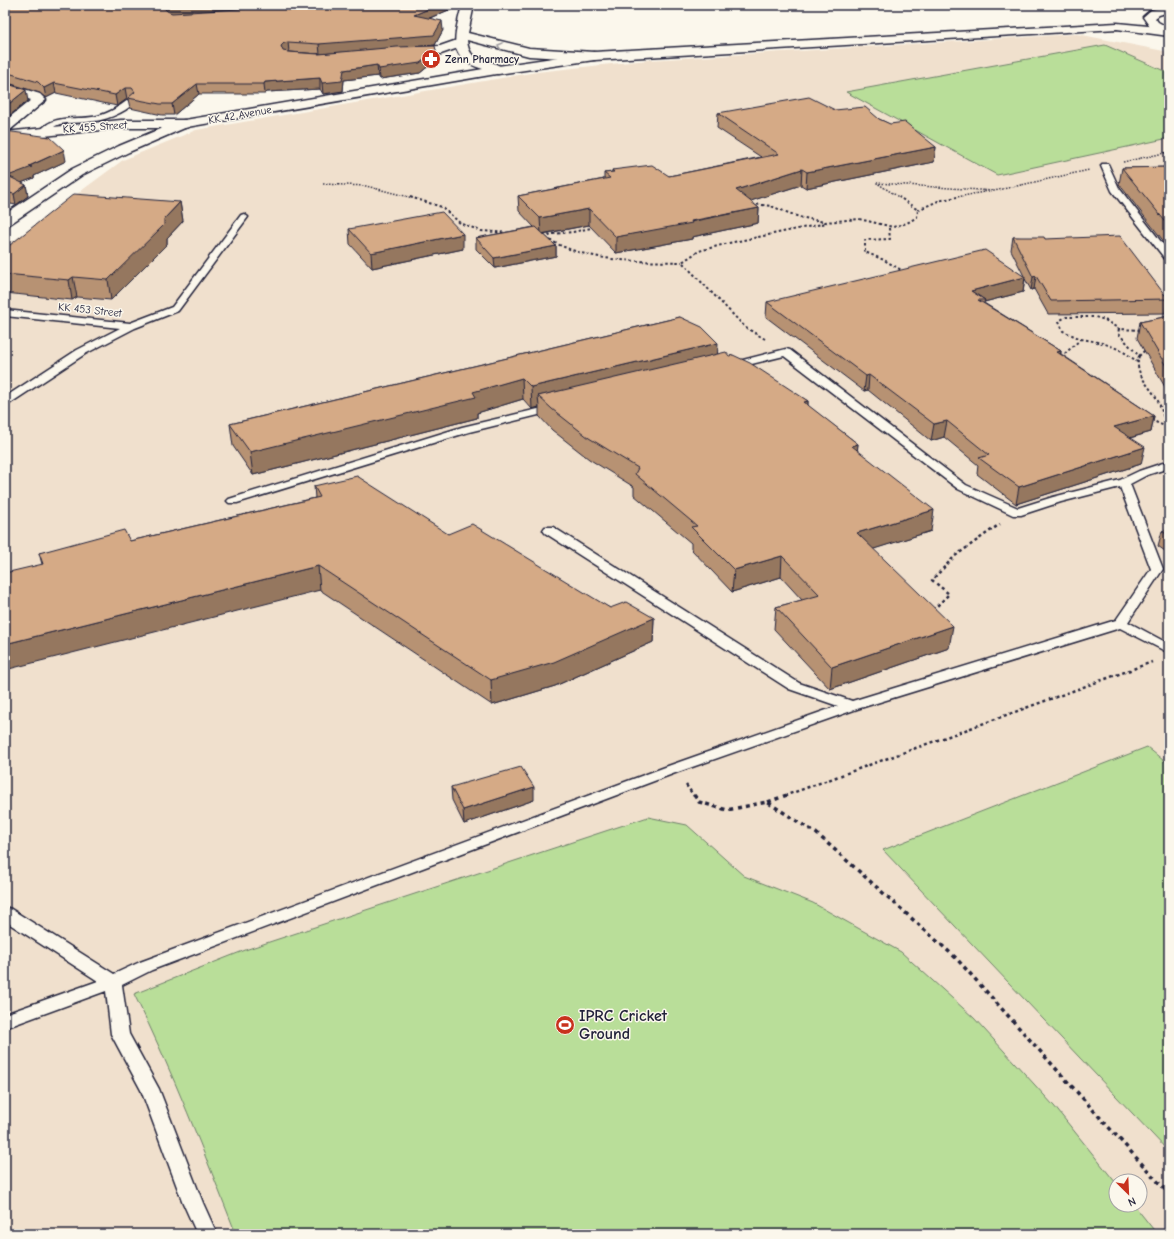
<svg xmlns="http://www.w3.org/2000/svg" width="1174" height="1239" viewBox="0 0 1174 1239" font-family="'Comic Neue',sans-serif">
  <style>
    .built { fill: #f0e0cd; fill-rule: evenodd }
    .green { fill: #b9de99; stroke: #6e806a }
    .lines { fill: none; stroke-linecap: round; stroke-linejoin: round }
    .lane-casing { stroke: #22223b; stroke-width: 3 }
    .street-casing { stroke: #22223b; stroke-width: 3 }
    .secondary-casing { stroke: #22223b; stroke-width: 3 }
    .highway-casing { stroke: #22223b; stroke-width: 3 }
    .path-far3 { stroke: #22223b; stroke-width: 1.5; stroke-dasharray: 1.5 1.5; stroke-linecap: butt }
    .path-far2 { stroke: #22223b; stroke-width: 2; stroke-dasharray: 2.5 2.5; stroke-linecap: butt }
    .path-far1 { stroke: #22223b; stroke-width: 2.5; stroke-dasharray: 3 3; stroke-linecap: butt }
    .path { stroke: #22223b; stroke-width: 3.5; stroke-dasharray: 4 4; stroke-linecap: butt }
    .lane { fill: #fbf7ec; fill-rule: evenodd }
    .street { fill: #fbf7ec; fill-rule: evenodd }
    .secondary { fill: #fbf7ec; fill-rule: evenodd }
    .highway { fill: #f8deab; fill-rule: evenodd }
    .wall { fill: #b79273; stroke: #22223b; fill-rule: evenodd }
    .shaded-wall { fill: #95775e; stroke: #22223b }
    .building { fill: #d5aa86; stroke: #22223b }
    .oneway { stroke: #99979c }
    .labels { text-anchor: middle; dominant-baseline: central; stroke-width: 3; stroke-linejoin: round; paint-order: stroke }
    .far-poi-label { font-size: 11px; font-weight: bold; fill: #22223b; stroke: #fbf7ec; text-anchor: start }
    .far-street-label { font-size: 11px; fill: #22223b; stroke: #fbf7ec }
    .near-poi-label { font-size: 16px; font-weight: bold; fill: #22223b; stroke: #fbf7ec; text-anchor: start }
  </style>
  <rect width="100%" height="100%" fill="#fbf7ec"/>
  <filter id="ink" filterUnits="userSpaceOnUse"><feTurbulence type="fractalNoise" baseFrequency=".025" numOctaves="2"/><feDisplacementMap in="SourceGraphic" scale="8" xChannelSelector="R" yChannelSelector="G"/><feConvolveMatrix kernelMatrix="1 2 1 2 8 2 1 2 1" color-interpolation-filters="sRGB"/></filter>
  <g filter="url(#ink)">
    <!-- built -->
    <path class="built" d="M1077,34L1169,52V1234H5V247L123,160L196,130L537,72L648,60ZM1116,1181H1140V1205H1116Z"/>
    <!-- green -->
    <path class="green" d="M1105,45L1169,73V138L997,175L846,92Z
      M1147,747L1169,765V1152L883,850Z
      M648,817L687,825L744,876L813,903L901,952L974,1018L1054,1106L1116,1183V1205H1134L1157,1234H236C204,1153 173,1072 134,994L248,949Z"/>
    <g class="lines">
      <defs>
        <path id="lane" d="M128,100H134L135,102C124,114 103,121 87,122C78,123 69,122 60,124C53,126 50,132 44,133L40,131C54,113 78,121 98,116C109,113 119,107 128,100Z
          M1102,164H1108L1119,188L1169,252V261L1166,260L1112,191L1101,166Z
          M244,214L248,217L178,311L135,328L85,354L9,404L5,405V397L77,350L120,328L5,316V310L130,323L172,307L241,215Z
          M786,349L790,350L966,485L1018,508L1053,497L1120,480L1139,471L1169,461V468L1147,475L1130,484L1163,569L1128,622L1169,644V653L1120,628L857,709L678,772L152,970L122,985L129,1034L159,1089L203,1203L217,1234H197L183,1203L141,1090L111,1034L106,991L5,1028V1014L98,981L5,921V907L11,909L114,974L140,962L668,766L838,706L789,689L545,533L543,530L545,527H553L799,683L852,701L1116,620L1151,569L1120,487L1061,502L1021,515H1013L958,489L784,356L731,369L726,366L727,364Z
          M555,405L560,408L559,410L469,432L237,503H229L227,501L229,499L462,427Z"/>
        <path id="street" d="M1117,23L1169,28V36L1117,29L594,60L498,74L494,73L492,70L494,67L498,66L594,52Z
          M460,39L464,40L466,43L464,46L441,54L407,55L403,54L401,51L403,48L407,47L440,46Z
          M5,83L40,94L46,100L10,130L5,131V121L31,100L5,91Z
          M121,120H184L189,121L191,124L189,127L184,128H121L5,140V132Z"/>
        <path id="secondary" d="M462,5H474L468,33L529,48L594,52L598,53L600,56L598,59L594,60L529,56L467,40C469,68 494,56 504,70L502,73L187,127L129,152L82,175L10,224L5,226V214L72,169L119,146L179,121L483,69C445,58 455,35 462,5Z
          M1169,6V12L1159,15L1155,18L1158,22L1169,28V36L1150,27L1143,17L1151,10Z"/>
        <path id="highway" d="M1160,5H1169V12L1165,11Z"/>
      </defs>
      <!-- lane casing -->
      <use href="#lane" class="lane-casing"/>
      <!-- street casing -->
      <use href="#street" class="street-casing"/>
      <!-- secondary casing -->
      <use href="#secondary" class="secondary-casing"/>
      <!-- highway casing -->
      <use href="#highway" class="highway-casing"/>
      <!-- path-far3 -->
      <path class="path-far3" d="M1123,162L1169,152
        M323,184L366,186L413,198
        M900,198L877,183L994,191L1089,170
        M952,198L989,191"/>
      <!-- path-far2 -->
      <path class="path-far2" d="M410,197L442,207L460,223L481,231L510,233
        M752,204L771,206L799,217L825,222L859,219L893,227L907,223L917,217L918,210L899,197
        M918,210L938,201L957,197
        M889,228L890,239L865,240V252L884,260L903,271
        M543,235L573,232L595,227
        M551,235L546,238C589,263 634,261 682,262
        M1119,329L1118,333L1139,356C1133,375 1152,387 1159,403C1162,410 1164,419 1166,427
        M765,339L746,328L682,262L699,251L729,243L827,223
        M1081,339C1102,342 1121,347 1137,362
        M1139,356L1146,349
        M1061,357L1081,339L1063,331L1059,321L1066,317H1095L1105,320L1119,329L1141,330
        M1151,420L1169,428"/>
      <!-- path-far1 -->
      <path class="path-far1" d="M933,610L949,594L932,580L955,556L1000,524
        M686,785L694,796
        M784,796L1152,662"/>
      <!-- path -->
      <path class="path" d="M694,795L699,802L727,810L767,802L816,833L956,958L1169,1194
        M768,802L787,795"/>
      <!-- lane -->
      <use href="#lane" class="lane"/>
      <!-- street -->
      <use href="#street" class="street"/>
      <!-- secondary -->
      <use href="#secondary" class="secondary"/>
      <!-- highway -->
      <use href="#highway" class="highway"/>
    </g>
    <!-- wall -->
    <path class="wall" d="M5,5H263L262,6L451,9L430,18L443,30L435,45L399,47L436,60L420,73L380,79L378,76L344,80L343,91L323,94L320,89L267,92L265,94H199L174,115H162L130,108L128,99H127L117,106L56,93L46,98L40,93L5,82ZM391,48L319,54L287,52H289L320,54Z
      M835,110L879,119L936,147L934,162L806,188L801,185L750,201L759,208L758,223L692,237V239L616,253L589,225L543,234L556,246V256L495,268L476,249V238L534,227L519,211L518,196L604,179V173L612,172V170L669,176L761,157L717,128L718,113Z
      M5,131L66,161L34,176V178L21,183L26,185L28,196L16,205L5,203Z
      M1169,167V248L1119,184L1122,168Z
      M180,202L183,221L167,238V244L111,300L77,297L72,300L5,293V249Z
      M349,229L463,249L372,268L350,244Z
      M1013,237L1045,239L1168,299L1165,313L1048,314L1034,289L1031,290L1025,279L1023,292L984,302V303L1061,351V354L1154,416L1151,432L1130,438L1141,464L1016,504L977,474L978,465L944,437L931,441L868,390L864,391L766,317L767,302L1024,276L1011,250Z
      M1169,316V394L1137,338L1140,322Z
      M680,317L718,354L729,356L808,401V406L858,444L857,450L931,531L873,549L949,648L830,689L774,629L776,607L802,600L781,577L732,592L691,549V543L634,495V487L589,459L552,430L539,416V407L532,409L523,399L477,413V418L253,475L233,446L230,424Z
      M314,486L448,534L610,608L654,618L653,642L555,686L492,705L320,590L42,564L39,553L130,541L315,498Z
      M1169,529V554L1158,546L1162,531Z
      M451,787L534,800L464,824L452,800Z"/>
    <!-- shaded-wall -->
    <path class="shaded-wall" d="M167,5H263L262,7L256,9L168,15L164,8Z
      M438,5H451V9L415,24L414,15Z
      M442,21L443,30L435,45L320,54L319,44Z
      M288,42L289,52L285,53L282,56L281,46L284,43Z
      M436,50V60L420,73L380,79L379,69Z
      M377,65L378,76L344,80L343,91L323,94L322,83L344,70Z
      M320,78V89L267,92L265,94L264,84L265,82Z
      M54,83L56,93L46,98L44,88Z
      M197,84L199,94L174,115L172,104Z
      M125,88L127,99L117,106L115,95Z
      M26,90L28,101L5,119V107Z
      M936,147L934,162L806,188L807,172Z
      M64,150L66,161L34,176V178L10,187L8,176Z
      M802,169L801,185L735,206L736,190Z
      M26,185L28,196L16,205L14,194Z
      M180,202L183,221L167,238V244L111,300L108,280Z
      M759,208L758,223L692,237V239L616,253V237Z
      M589,209V225L541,234L540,218Z
      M463,234V249L372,268L371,253Z
      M556,246V256L495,268L494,258Z
      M1036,276L1034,289L1031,290L1033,277Z
      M73,277L77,297L72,300L69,280Z
      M1025,277L1023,292L984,302L985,300L971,291Z
      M718,343L717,364L538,396L539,407L532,409L531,387Z
      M1061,351L1058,366L1057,352Z
      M869,375L868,390L864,391L866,376Z
      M522,378L523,399L477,413V418L253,475L250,452Z
      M808,401L807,421L804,402Z
      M1154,416L1151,432L1111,443L1114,427Z
      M947,421L944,437L931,441L934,424Z
      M858,444L856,465L852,446Z
      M1145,447L1141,464L1016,504L1019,487Z
      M934,510L931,531L855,555L857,533Z
      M782,556L781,577L732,592L734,570Z
      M318,566L320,590L5,670V644Z
      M654,618L653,642L555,686L492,705L491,680Z
      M953,626L949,648L830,689L832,667Z
      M534,787V800L464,824L463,810Z"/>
    <!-- building -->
    <path class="building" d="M5,5H168H167L164,8L167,11L172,13L255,8L267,5H438L414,15L442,21L434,35L319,44L288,42L284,43L281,46L283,51L288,52L319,54L397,47L435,46L436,50L420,63L379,69L377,65L344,70L342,81L322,83L320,78L265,82L264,84H197L172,104H160L128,98L135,92L132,88H125L115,95L54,83L44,88L38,82L5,72Z
      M5,83L26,90L5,107Z
      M809,97L835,110L865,107L879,119L890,124L905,122L936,147L807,172L802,169L736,190L759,208L691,221L692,223L616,237L589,209L540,218L518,196L610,178L604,173L614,172L612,170L652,165L669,176L779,154L718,113Z
      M5,131L50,137L64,150L29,166L32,167L8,176L26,185L14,194L5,192Z
      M1169,167V226L1122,168Z
      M74,194L180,202L164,219V225L108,280L73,277L69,280L5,274V249Z
      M442,212L463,234L371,253L349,229Z
      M536,227L556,246L494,258L476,238Z
      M1120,236L1168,299L1051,301L1036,276L1033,277L1013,237H1044L1045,239Z
      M985,250L1025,277L971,291L985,300H978L1061,351L1057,352L1154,416L1114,427L1145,447L1019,487L979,458L989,455L947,421L934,424L869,375L866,376L767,302Z
      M1169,316V371L1140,322Z
      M680,317L702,327L718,343L531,387L522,378L473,392L476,397L250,452L230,424Z
      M726,352L729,356L733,355L750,363L808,401L804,402L858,444L852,446L934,510L857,533L953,626L832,667L776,607L820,595L782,556L734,570L691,527L697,526L635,474L638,468L589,438L552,409L538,396Z
      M357,476L448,534L472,524L610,608L626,602L654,618L554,662L491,680L318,566L5,644V573L43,564L39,553L124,530L130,541L320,497L314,486Z
      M1169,529V536L1162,531Z
      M521,767L534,787L463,810L451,787Z"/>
    <!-- one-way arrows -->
    <defs><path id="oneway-chevron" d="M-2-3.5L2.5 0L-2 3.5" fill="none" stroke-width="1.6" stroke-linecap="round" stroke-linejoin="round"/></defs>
    <use class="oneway" href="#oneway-chevron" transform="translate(500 46) rotate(-165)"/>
  </g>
  <!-- icons -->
  <defs>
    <symbol id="pharmacy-disc" viewBox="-11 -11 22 22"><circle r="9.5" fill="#c8321e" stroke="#fbf7ec"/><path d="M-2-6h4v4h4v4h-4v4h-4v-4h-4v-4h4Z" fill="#fff"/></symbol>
    <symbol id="stadium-disc" viewBox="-11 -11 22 22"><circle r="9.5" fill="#c8321e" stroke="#fbf7ec"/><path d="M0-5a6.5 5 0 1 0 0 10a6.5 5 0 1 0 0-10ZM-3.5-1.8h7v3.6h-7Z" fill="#fff"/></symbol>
  </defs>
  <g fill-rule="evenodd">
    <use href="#pharmacy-disc" x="420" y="48" width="22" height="22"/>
    <use href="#stadium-disc" x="554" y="1014" width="22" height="22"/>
  </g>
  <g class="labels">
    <!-- far-poi labels -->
    <g class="far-poi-label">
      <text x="445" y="59">Zenn Pharmacy</text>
    </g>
    <!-- far-street labels -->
    <g class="far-street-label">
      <text transform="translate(240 115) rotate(-10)">KK 42 Avenue</text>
      <text transform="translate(95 127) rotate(-4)">KK 455 Street</text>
      <text transform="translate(90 310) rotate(6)">KK 453 Street</text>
    </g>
    <!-- near-poi labels -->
    <g class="near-poi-label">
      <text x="579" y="1016">IPRC Cricket<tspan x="579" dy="18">Ground</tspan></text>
    </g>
  </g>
  <!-- margin -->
  <rect width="1174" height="1239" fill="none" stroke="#fbf7ec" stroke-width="20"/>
  <rect x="10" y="10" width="1154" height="1219" fill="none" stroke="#22223b" stroke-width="1.5" filter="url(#ink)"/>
  <!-- north arrow -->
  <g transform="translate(1128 1193) rotate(156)"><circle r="19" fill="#fbf7ec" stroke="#a4a2a5"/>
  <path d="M0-3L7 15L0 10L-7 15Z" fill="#c8321e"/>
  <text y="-6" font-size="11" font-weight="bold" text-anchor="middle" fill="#22223b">N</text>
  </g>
</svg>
